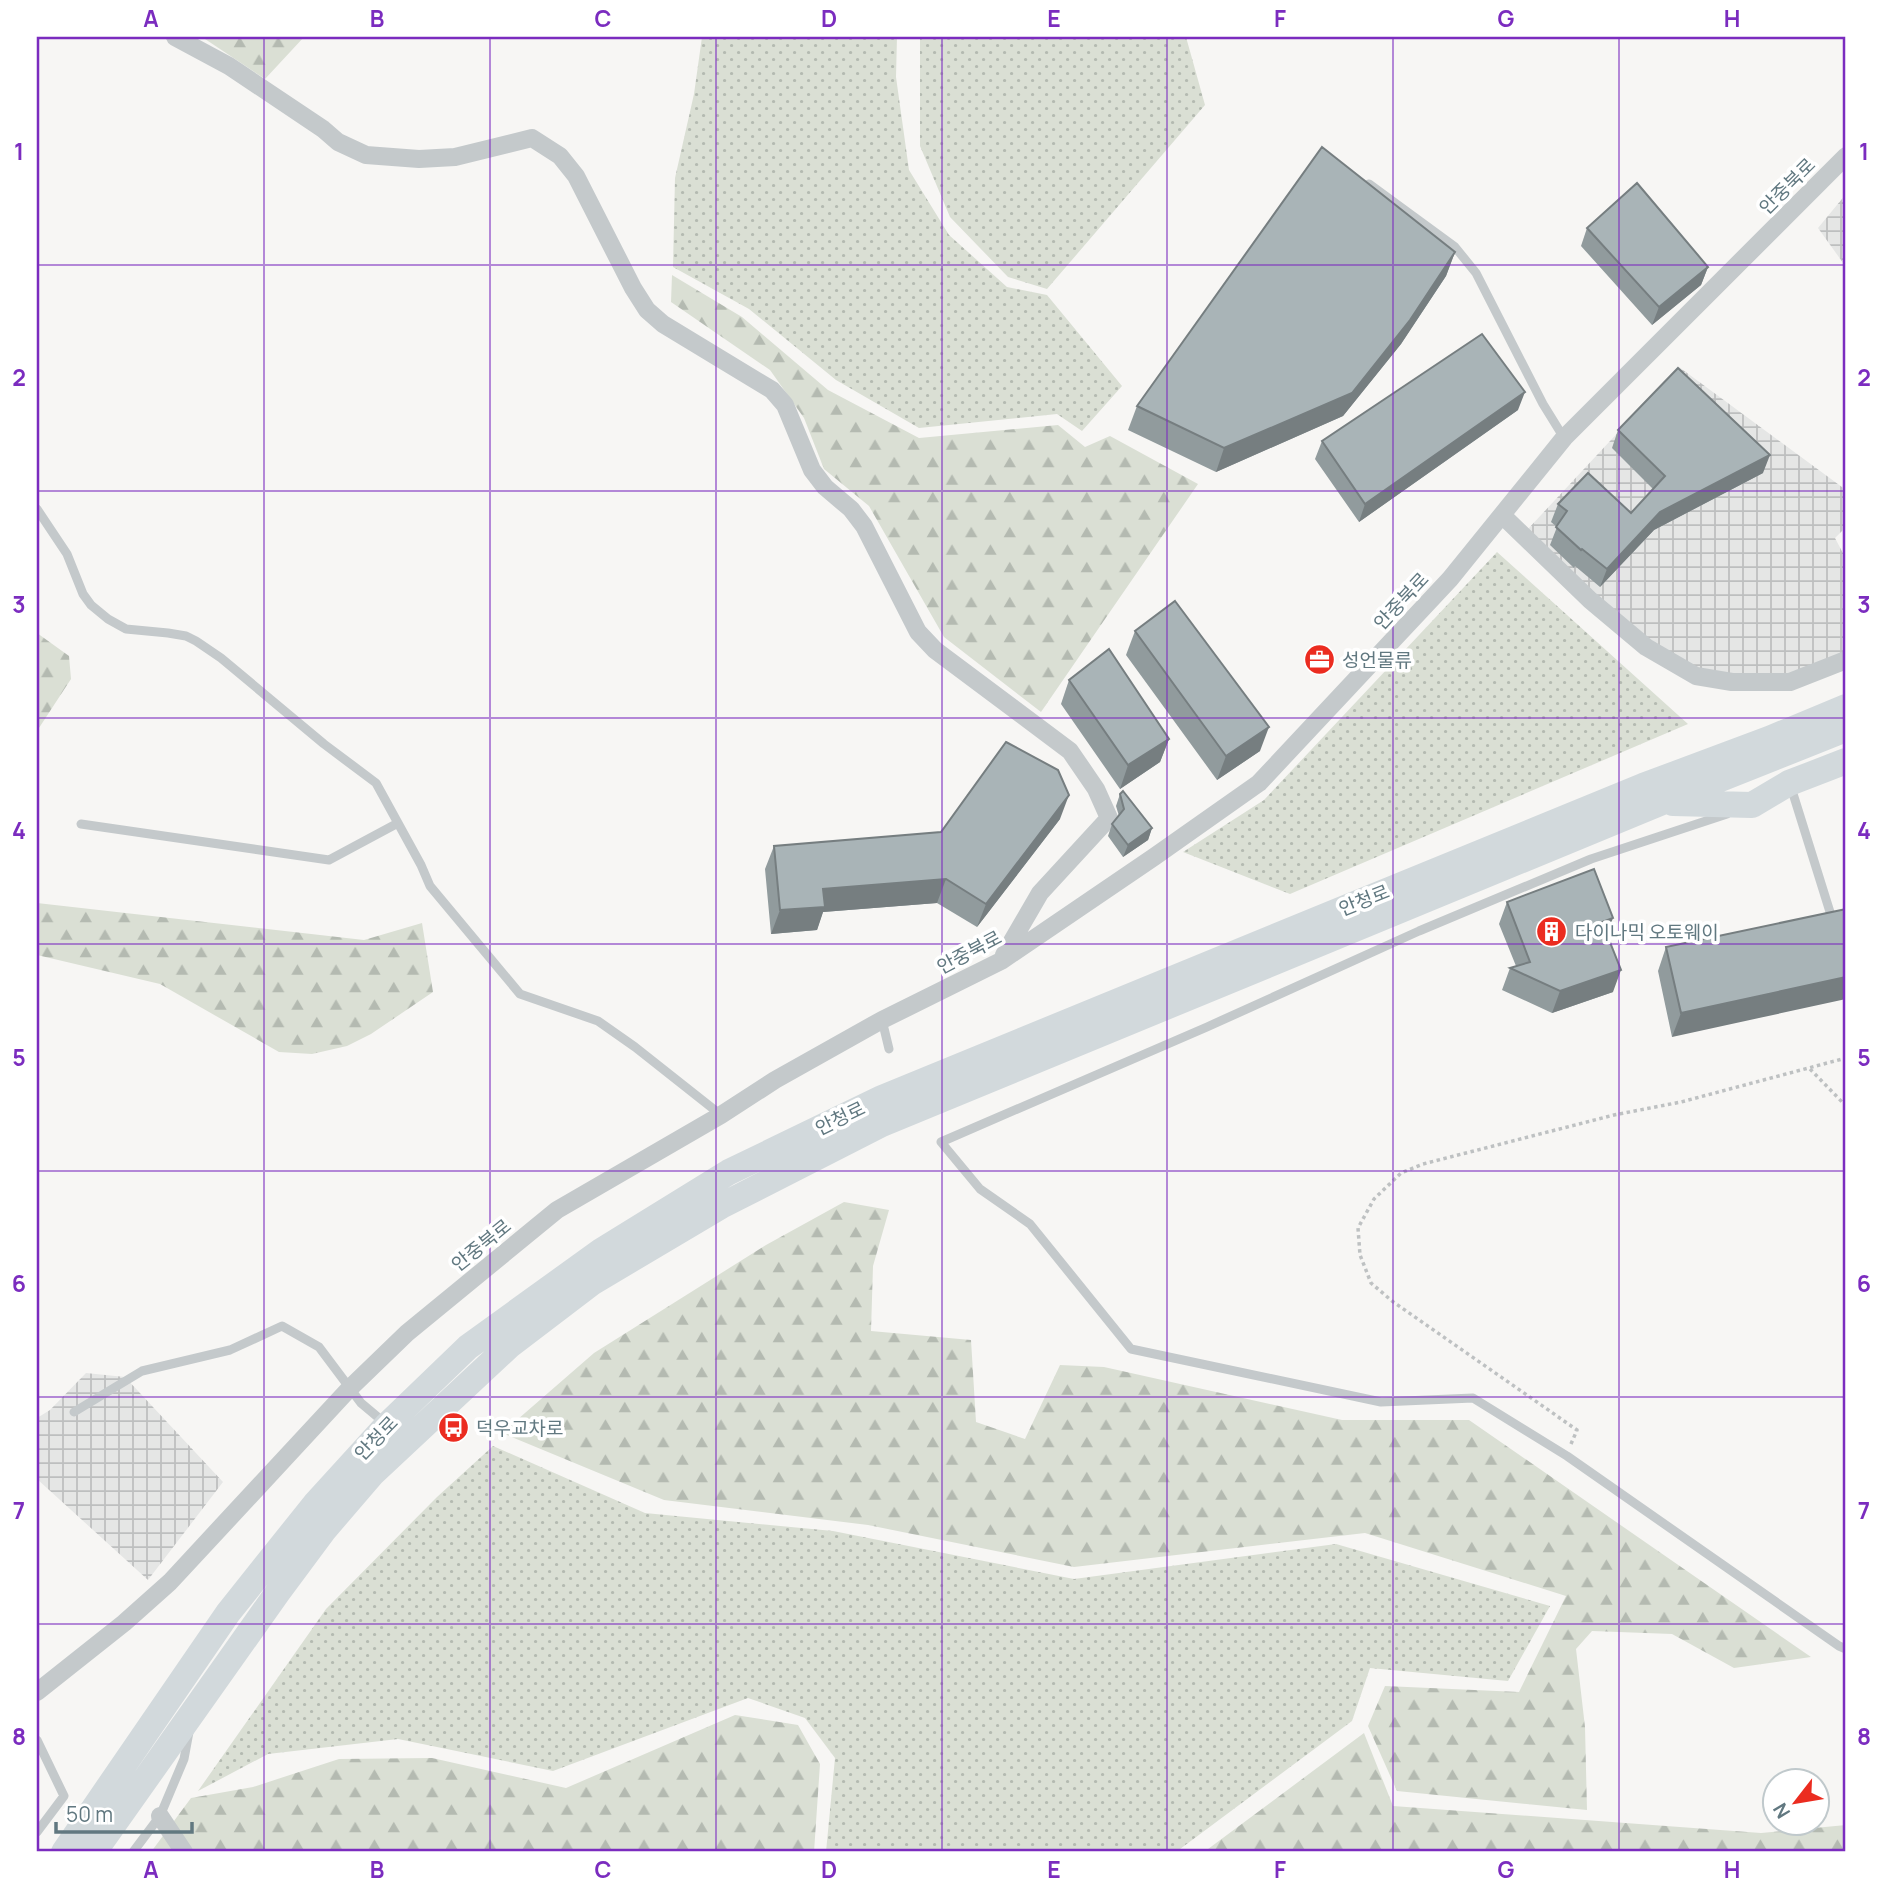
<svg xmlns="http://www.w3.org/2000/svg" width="1883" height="1889" viewBox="0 0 1883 1889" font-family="Manrope,'Noto Sans KR',sans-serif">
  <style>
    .industrial { fill: url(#industrial-grid) }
    .grass { fill: url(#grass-dots) }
    .forest { fill: url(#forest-firs) }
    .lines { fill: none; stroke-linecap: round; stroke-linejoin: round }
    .path { stroke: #bec1c2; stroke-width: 3.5; stroke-dasharray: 3.5 3.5; stroke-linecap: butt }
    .lane { stroke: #c4c9cb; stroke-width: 9 }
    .street { stroke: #c4c9cb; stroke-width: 18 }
    .secondary { stroke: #d2d9dc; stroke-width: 26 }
    .wall { fill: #919b9d }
    .shaded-wall { fill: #767e80 }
    .building { fill: #a9b4b7; stroke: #767e80; stroke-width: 2 }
    .grid { fill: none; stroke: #7b2cbf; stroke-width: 2; stroke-opacity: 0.55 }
    .labels { text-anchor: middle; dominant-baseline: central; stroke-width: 7; stroke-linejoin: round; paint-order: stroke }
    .street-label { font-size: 19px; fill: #617880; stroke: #fff }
    .poi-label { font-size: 19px; fill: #617880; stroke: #fff; text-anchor: start }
    .neatline { fill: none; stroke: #7b2cbf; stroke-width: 2.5 }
    .grid-label { font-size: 23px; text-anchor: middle; font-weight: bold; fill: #7b2cbf }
  </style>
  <defs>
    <pattern id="industrial-grid" width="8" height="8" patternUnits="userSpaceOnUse" patternTransform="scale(1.75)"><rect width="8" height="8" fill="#e5e6e5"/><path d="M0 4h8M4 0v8" fill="none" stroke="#bdbfbf"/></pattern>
    <pattern id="grass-dots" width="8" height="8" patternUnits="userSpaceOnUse" patternTransform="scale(1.75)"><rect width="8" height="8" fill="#dadfd4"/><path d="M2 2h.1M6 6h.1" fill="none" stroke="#b4bab1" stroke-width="1.8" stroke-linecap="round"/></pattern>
    <pattern id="forest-firs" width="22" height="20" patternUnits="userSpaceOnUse" patternTransform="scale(1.75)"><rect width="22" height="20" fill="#dadfd4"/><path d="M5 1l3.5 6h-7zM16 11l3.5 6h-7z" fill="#b4bab1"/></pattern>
  </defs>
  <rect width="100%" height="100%" fill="#f7f6f4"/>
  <!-- industrial -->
  <path class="industrial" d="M1846,194V267L1818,228Z
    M1679,367L1846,490V527L1835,538L1846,559V652L1788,677L1728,676L1696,670L1643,637L1601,602L1528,529Z
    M86,1373L125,1377L223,1482L148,1580L37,1479V1418L50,1410Z"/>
  <!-- grass -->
  <path class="grass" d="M702,37H897L896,77L909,170L949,235L1007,287L1047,295L1122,386L1082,431L1057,414L919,428L836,380L749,309L673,267L675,178L694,94Z
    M920,37H1186L1205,105L1047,289L1008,277L950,217L920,146Z
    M1497,552L1688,724L1290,894L1183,852L1264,800Z
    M493,1446L645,1513L833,1531L1074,1579L1336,1544L1550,1606L1508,1681L1370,1668L1352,1721L1176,1852H826L835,1758L805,1718L748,1698L553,1771L398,1739L268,1754L198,1791L326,1609L437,1497Z"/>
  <!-- forest -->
  <path class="forest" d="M202,37H304L265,79Z
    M672,275L742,317L828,390L919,438L1058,425L1085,447L1110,436L1198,484L1041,712L944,637L869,506L824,469L804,418L770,370L671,302Z
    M37,633L69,656L71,679L37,731Z
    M37,903L364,940L422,923L433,992L371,1034L347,1046L312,1054L279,1052L160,984L37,955Z
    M844,1202L889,1210L873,1266L871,1331L971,1340L976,1422L1025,1439L1060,1365L1104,1367L1342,1420H1469L1811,1657L1734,1668L1672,1634L1592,1631L1576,1649L1585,1727L1587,1810L1397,1791L1368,1726L1385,1686L1519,1692L1566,1596L1365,1533L1074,1567L868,1525L664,1500L502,1433L594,1353L766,1245Z
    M735,1715L798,1725L820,1764L814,1852H151L191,1798L253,1787L339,1759L432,1758L566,1788Z
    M1364,1733L1393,1806L1761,1833L1846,1825V1852H1204Z"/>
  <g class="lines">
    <!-- path -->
    <path class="path" d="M1810,1069L1846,1106
      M1571,1444L1577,1430L1392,1301L1371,1283L1360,1255L1358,1228L1374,1199L1401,1173L1423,1164L1614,1115L1681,1102L1846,1058"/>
    <!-- lane -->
    <path class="lane" d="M1369,184L1455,247L1476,273L1543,404L1564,438
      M37,509L67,554L83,594L91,605L108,619L126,629L168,633L186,636L196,641L221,658L324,744L376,783L421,865L430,886L520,994L598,1021L635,1047L721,1115
      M1790,784L1830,912
      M1727,814L1591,859L1419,931L1207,1027L941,1142L980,1189L1030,1224L1131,1349L1381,1402L1473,1398L1567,1456L1839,1646L1846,1649
      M81,824L329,860L398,823
      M882,1020L889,1049
      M74,1412L142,1371L230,1350L282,1326L319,1347L361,1403L386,1424
      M37,1740L64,1796L37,1832
      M133,1852L160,1816L184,1759L189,1732"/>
    <!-- street -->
    <path class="street" d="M175,37L229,66L323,129L338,142L366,155L419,159L455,157L532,138L560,156L576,176L633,288L647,310L663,324L772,390L785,405L812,470L825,487L851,509L864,526L918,632L935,650L1070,751L1096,789L1109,818L1040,893L1004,955
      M1502,515L1590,600L1646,647L1696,676L1732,682H1790L1846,660
      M37,1692L124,1623L170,1582L349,1389L407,1333L557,1210L721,1115L775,1080L882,1020L1001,961L1154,857L1259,783L1450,579L1564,438L1846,156
      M160,1816L184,1852"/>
    <!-- secondary -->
    <path class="secondary" d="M1673,803L1752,805L1789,783L1846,761
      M64,1852L228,1613L315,1504L387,1425L468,1347L601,1251L729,1172L882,1098L1643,786L1769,739L1846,707
      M94,1852L278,1592L324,1530L372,1474L509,1346L593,1282L721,1206L882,1124L1660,803L1846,729"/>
  </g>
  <!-- wall -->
  <path class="wall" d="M1587,228L1708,267L1701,285L1652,325L1581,246Z
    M1455,252L1446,276L1401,344L1343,416L1216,472L1128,430L1137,406Z
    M1518,410L1359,522L1315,459L1322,441Z
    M1618,430L1763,473L1654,530L1600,587L1575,566L1574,568L1550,545L1557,527L1551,522L1558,504L1631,513L1653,489L1612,448Z
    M1135,631L1260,751L1217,780L1126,655Z
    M1069,680L1169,739L1160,762L1120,789L1061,704Z
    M1120,794L1152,828L1148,840L1123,857L1108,836L1112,824L1119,816L1116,806Z
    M1060,819L977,927L937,903L823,912L817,930L771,934L765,869L774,846L941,832Z
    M1507,902L1607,935L1613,992L1552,1013L1502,990L1510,968L1516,966L1499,924Z
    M1846,909L1672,1037L1658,971L1666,947Z"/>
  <!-- shaded-wall -->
  <path class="shaded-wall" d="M1455,252L1446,276L1401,344L1343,416L1216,472L1224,448Z
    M1708,267L1701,285L1652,325L1659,307Z
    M1525,392L1518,410L1359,522L1365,504Z
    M1770,455L1763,473L1654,530L1600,587L1607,569L1660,512Z
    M1269,727L1260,751L1217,780L1226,756Z
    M1169,739L1160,762L1120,789L1128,765Z
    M1069,795L1060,819L977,927L986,904Z
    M1152,828L1148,840L1123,857L1128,845Z
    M946,879L937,903L823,912L817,930L771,934L780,910L823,889Z
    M1613,918L1605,939L1602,922Z
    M1621,970L1613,992L1552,1013L1560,991Z
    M1846,977V999L1672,1037L1681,1013Z"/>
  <!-- building -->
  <path class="building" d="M1322,147L1455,252L1410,320L1352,393L1224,448L1137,406Z
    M1637,183L1708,267L1659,307L1587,228Z
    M1482,334L1525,392L1365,504L1322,441Z
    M1678,368L1770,455L1660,512L1607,569L1582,549L1581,550L1556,527L1567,511L1558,504L1588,473L1631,513L1665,476L1618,430Z
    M1175,601L1269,727L1226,756L1135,631Z
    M1109,649L1169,739L1128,765L1069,680Z
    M1006,742L1058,770L1069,795L986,904L946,879L823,889L825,907L780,910L774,846L941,832Z
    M1123,791L1152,828L1128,845L1112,824L1124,809L1120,794Z
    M1594,869L1613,918L1602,922L1621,970L1560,991L1510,968L1530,962L1507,902Z
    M1846,909V977L1681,1013L1666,947Z"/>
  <!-- grid -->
  <path class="grid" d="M264,37V1852M490,37V1852M716,37V1852M942,37V1852M1167,37V1852M1393,37V1852M1619,37V1852M37,265H1846M37,491H1846M37,718H1846M37,944H1846M37,1171H1846M37,1397H1846M37,1624H1846"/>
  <!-- icons -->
  <defs>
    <symbol id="office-disc" viewBox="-11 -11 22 22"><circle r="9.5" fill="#eb2c20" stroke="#fff"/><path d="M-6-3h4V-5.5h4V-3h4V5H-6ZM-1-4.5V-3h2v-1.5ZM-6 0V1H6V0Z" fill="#fff"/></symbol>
    <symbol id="building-disc" viewBox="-11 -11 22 22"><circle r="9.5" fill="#eb2c20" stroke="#fff"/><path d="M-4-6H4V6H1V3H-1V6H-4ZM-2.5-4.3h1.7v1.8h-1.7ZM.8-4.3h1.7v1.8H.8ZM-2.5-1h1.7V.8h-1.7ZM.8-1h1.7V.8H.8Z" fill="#fff"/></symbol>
    <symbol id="bus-disc" viewBox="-11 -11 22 22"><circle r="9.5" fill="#eb2c20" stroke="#fff"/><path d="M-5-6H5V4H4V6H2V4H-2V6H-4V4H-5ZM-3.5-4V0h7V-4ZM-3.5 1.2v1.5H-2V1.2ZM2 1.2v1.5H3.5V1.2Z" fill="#fff"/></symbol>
  </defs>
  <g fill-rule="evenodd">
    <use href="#office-disc" x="1302" y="642" width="35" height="35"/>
    <use href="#building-disc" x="1534" y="914" width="35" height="35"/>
    <use href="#bus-disc" x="436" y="1410" width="35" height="35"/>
  </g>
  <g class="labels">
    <!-- street labels -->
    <g class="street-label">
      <text transform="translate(1787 186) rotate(-45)">안중북로</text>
      <text transform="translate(1401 601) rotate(-47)">안중북로</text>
      <text transform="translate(1364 900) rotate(-22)">안청로</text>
      <text transform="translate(969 952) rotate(-28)">안중북로</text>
      <text transform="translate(840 1118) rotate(-26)">안청로</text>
      <text transform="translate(481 1245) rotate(-39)">안중북로</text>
      <text transform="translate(376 1438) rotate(-46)">안청로</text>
    </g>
    <!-- poi labels -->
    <g class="poi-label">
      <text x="1342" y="660">성언물류</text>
      <text x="1575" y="932">다이나믹 오토웨이</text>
      <text x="476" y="1428">덕우교차로</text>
    </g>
  </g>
  <!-- border -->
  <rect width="1883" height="1889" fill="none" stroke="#ffffff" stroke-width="77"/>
  <!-- north arrow -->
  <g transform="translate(1796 1802) rotate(239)"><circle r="33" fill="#ffffff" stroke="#c0c9cc" stroke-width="2"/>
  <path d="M0-5L12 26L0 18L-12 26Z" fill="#eb2c20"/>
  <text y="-10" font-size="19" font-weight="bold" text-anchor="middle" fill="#617880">N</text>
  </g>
  <!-- scale -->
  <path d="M56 1822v10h136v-10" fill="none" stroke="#617880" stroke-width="3.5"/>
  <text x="66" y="1822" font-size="21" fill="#617880" stroke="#ffffff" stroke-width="5" paint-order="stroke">50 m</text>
  <rect x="38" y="38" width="1806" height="1812" class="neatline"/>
  <g class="grid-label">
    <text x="151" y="27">A</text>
    <text x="377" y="27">B</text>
    <text x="603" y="27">C</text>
    <text x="829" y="27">D</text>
    <text x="1054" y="27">E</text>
    <text x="1280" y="27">F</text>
    <text x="1506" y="27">G</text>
    <text x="1732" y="27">H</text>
    <text x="19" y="160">1</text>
    <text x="1864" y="160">1</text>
    <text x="19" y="386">2</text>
    <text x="1864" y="386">2</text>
    <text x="19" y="613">3</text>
    <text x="1864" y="613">3</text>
    <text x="19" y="839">4</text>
    <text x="1864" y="839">4</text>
    <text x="19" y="1066">5</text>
    <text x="1864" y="1066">5</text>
    <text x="19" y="1292">6</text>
    <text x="1864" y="1292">6</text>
    <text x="19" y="1519">7</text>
    <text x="1864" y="1519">7</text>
    <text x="19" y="1745">8</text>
    <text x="1864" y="1745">8</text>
    <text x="151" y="1878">A</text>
    <text x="377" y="1878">B</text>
    <text x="603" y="1878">C</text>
    <text x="829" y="1878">D</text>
    <text x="1054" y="1878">E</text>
    <text x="1280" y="1878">F</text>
    <text x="1506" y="1878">G</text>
    <text x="1732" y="1878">H</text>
  </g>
</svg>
